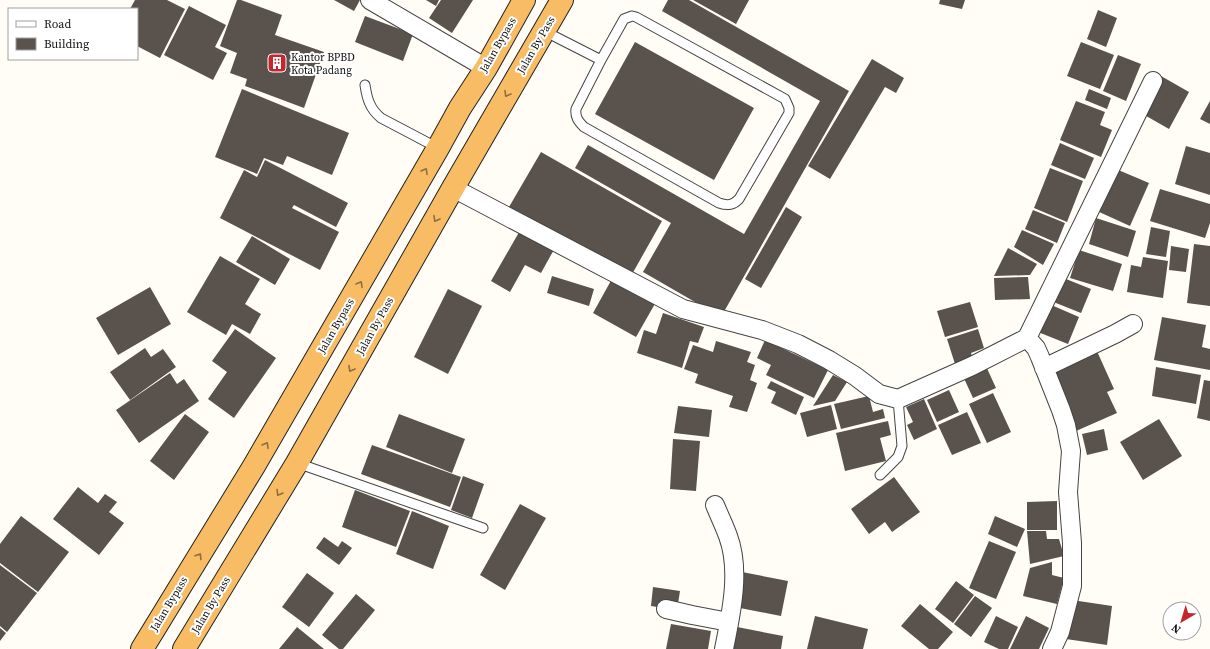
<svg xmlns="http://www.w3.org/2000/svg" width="1210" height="649" viewBox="0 0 1210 649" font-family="'Source Serif 4',serif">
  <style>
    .building { fill: #5a524d }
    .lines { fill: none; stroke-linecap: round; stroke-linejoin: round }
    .service-casing { stroke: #444; stroke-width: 11 }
    .minor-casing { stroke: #444; stroke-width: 20 }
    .trunk-casing { stroke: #222; stroke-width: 24 }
    .service { stroke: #fff; stroke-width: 9 }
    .minor { stroke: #fff; stroke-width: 18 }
    .trunk { stroke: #f7bc64; stroke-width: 22 }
    .oneway { stroke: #906f3f }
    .labels { text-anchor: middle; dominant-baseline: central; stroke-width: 4; stroke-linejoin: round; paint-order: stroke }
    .street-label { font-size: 11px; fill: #111; stroke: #fff }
    .poi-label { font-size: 11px; fill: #111; stroke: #fff; text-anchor: start }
  </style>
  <rect width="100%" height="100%" fill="#fffdf5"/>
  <!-- building -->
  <path class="building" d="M135,0H167L185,9L160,58L137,46V9H130Z
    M237,0H241L282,15L275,35L324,52L304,108L245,86L247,79L230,73L237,53L220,46Z
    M334,0H360L354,11Z
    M426,0H439L436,6Z
    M441,0H473L452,33L429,18Z
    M668,0H689L849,91L721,317L643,272L671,223L575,168L588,145L744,234L820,101L662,11Z
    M693,0H749L736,24Z
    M940,0H965L962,9L939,4Z
    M189,6L226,25L215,47L227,53L213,80L164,55Z
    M1098,10L1117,18L1106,47L1087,39Z
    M365,16L413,34L403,61L355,42Z
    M635,42L754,108L714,180L595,114Z
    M1081,42L1114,55L1100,89L1067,76Z
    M1118,55L1141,64L1126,101L1103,91Z
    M872,59L904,78L896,93L885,87L830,179L808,166Z
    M1161,76L1189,92L1169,129L1141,113Z
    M242,89L349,133L332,175L287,156L283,165L264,158L257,174L215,157Z
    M1089,89L1111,98L1107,109L1085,100Z
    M1076,101L1105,112L1100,125L1112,130L1101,157L1060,140Z
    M1210,101V124L1200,119Z
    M1060,143L1094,158L1085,179L1051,165Z
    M1186,146L1210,153V195L1175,184Z
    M541,152L662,221L631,276L509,207Z
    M265,160L348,203L336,227L294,205L292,208L339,232L320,270L220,218L244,170L257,177Z
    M1050,168L1083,181L1067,222L1034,208Z
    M1116,169L1149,183L1130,226L1097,211Z
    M1160,189L1210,204V223L1205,238L1150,221Z
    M786,207L802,217L761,288L745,279Z
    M1033,210L1065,223L1057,243L1025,229Z
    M1096,218L1136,231L1128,257L1089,244Z
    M522,227L556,246L541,273L525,265L510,292L491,281Z
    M1151,227L1170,231L1166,257L1146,254Z
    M1022,230L1054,244L1043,265L1014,247Z
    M252,236L290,259L275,285L236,262Z
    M1194,244L1210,246V306L1187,303Z
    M1171,246L1189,249L1186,272L1169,270Z
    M1008,248L1037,264L1030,275L994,276Z
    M1079,250L1122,264L1113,291L1070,278Z
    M220,256L260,279L245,304L261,314L250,334L232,324L226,335L187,312Z
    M1143,257L1168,261L1163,298L1127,292L1131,265L1141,267Z
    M552,276L594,289L589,306L547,293Z
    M613,277L656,302L636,337L593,313Z
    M1028,277L1030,299L995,300L994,278Z
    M1061,277L1091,289L1081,313L1051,301Z
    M150,287L171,324L118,355L96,318Z
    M448,289L482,306L448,374L414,357Z
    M970,302L978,327L945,337L937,311Z
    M1049,304L1079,317L1068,344L1038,332Z
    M663,313L704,327L698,343L690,341L682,368L637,353L644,330L656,334Z
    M1162,317L1206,325L1202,347L1210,349V370L1154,360Z
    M235,329L276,358L234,418L208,399L227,372L212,361Z
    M978,329L984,348L971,353L973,359L955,364L947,339Z
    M765,340L828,370L814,398L766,375L771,365L757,358Z
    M716,341L751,352L747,362L755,365L750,380L757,383L747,412L729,407L733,396L695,383L698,374L684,369L693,345L713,352Z
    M145,348L151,357L163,349L176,367L130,400L110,372Z
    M1096,349L1114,389L1107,392L1117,413L1076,431L1049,371Z
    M985,364L996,388L973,398L962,374Z
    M1156,367L1201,375L1196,404L1152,396Z
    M170,373L177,384L184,379L199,401L139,443L116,410Z
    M833,375L847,382L835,401L813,406Z
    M1204,380L1210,381V421L1197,418Z
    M771,381L804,397L796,415L771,403L776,392L767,388Z
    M949,390L959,412L937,422L927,400Z
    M993,393L1011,432L987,443L969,404Z
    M869,396L873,412L883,409L885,418L841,429L834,404Z
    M924,399L937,429L914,440L907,425L913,422L906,407Z
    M831,405L837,429L807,437L800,413Z
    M678,406L712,410L709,437L674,433Z
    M967,412L981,443L952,455L938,425Z
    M185,414L209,432L174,480L150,461Z
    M399,414L465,439L452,473L386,447Z
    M1159,419L1182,456L1143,480L1120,442Z
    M888,421L891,435L880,438L886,461L845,471L836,433Z
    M1104,429L1108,450L1087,455L1082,434Z
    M673,439L700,441L696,491L670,489Z
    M372,445L461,477L450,507L361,474Z
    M463,476L484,484L472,518L451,510Z
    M894,477L920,512L892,532L885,522L869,534L851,509Z
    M78,487L98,503L105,494L117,502L109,512L124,523L99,555L53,519Z
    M355,490L410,511L396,547L342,527Z
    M1057,501V530H1027V502Z
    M520,504L546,518L505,590L480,575Z
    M412,511L449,526L433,569L396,554Z
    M21,516L69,552L38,592L0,563V544Z
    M995,516L1025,529L1017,547L988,534Z
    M1027,531H1046L1047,539H1059L1064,556L1030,564Z
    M324,537L338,547L342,541L352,548L339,565L316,548Z
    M989,541L1016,552L996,599L969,588Z
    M1052,562V575L1064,578L1057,604L1023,596L1030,568Z
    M0,565L37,593L7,632L0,626Z
    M742,572L788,581L781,616L735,607Z
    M307,573L334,593L309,627L282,607Z
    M956,581L974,595L953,623L935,609Z
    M653,587L680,591L677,610L651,606Z
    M356,594L375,610L343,649H339L322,635Z
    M975,596L992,608L971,637L954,624Z
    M1072,600L1112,606L1107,645L1066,639Z
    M920,604L953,632L938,649H929L901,626Z
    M815,616L868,629L863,649H807Z
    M996,616L1018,627L1008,649H999L984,642Z
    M1026,616L1049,628L1039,649H1010Z
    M671,624L711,631L708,649H666Z
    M732,626L783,636L781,649H728Z
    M297,627L324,649H279Z
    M0,628L6,633L0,641Z"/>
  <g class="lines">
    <defs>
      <path id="service" d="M544,31L601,60L624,19L632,16L636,17L785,99L789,108V113L739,199C733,205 728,206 719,203L584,127C578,121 575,117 576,109L601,60
        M365,85C367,99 370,109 381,118L438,148
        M297,463L483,528
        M880,475L898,457L902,446L898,399"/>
      <path id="minor" d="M370,0L486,68
        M453,188L683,309L762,330L798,344L829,360L855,376L879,394L898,399L972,366L1027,338L1153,81
        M1027,338L1036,348L1040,357L1061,410L1066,425L1071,451L1068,492L1072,543V586L1060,632L1052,649
        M1044,368L1115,334L1133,324
        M715,505C719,515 724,525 728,536C741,571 731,614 724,649
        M666,609L692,615L729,622"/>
      <path id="trunk" d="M142,649L254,466L438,148L460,108L486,68L524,0
        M184,649L297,463L453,188L562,0"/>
    </defs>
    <!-- service casing -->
    <use href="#service" class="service-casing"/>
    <!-- minor casing -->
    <use href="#minor" class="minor-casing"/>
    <!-- trunk casing -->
    <use href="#trunk" class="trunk-casing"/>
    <!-- service -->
    <use href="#service" class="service"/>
    <!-- minor -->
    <use href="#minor" class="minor"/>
    <!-- trunk -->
    <use href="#trunk" class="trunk"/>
  </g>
  <!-- one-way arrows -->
  <defs><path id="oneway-chevron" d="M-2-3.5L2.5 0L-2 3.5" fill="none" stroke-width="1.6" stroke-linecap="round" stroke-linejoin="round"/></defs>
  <g class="oneway">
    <use href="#oneway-chevron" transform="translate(507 94) rotate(120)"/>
    <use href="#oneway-chevron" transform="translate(425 171) rotate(-60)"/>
    <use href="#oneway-chevron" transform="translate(436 219) rotate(119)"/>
    <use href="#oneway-chevron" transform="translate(360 284) rotate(-60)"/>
    <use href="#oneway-chevron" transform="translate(351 369) rotate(119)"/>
    <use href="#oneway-chevron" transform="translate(266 445) rotate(-60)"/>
    <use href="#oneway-chevron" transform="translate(279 493) rotate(121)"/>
    <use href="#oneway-chevron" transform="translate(199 556) rotate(-58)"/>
  </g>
  <!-- icons -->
  <defs>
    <symbol id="building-square" viewBox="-11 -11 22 22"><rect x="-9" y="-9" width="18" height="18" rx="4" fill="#c4262e" stroke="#fff"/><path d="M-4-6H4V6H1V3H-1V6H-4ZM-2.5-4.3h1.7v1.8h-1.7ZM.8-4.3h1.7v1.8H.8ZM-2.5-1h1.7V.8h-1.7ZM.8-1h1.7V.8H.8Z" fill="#fff"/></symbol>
  </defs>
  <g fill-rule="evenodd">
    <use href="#building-square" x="266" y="52" width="22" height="22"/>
  </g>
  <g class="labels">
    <!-- street labels -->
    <g class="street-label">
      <text transform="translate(498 45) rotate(-60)">Jalan Bypass</text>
      <text transform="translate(536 45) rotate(-60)">Jalan By Pass</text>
      <text transform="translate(336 326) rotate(-60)">Jalan Bypass</text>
      <text transform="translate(375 326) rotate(-61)">Jalan By Pass</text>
      <text transform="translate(169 604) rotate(-59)">Jalan Bypass</text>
      <text transform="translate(211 605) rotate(-59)">Jalan By Pass</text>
    </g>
    <!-- poi labels -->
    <g class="poi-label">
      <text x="291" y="57">Kantor BPBD<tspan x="291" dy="13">Kota Padang</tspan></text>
    </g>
  </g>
  <!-- legend -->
  <rect x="8" y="8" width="130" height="52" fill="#ffffff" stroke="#a0a0a0"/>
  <rect x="16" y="21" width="20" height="6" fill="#ffffff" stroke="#a0a0a0"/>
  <text x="44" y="28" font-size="12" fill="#111111">Road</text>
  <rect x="16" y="38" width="20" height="12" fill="#5a524d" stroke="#a0a0a0"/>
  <text x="44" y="48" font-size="12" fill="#111111">Building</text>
  <!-- north arrow -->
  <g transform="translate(1182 621) rotate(218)"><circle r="19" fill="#ffffff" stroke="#a0a0a0"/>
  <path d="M0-3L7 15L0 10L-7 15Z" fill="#c4262e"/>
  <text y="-6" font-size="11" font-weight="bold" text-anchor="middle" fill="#111111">N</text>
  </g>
</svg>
